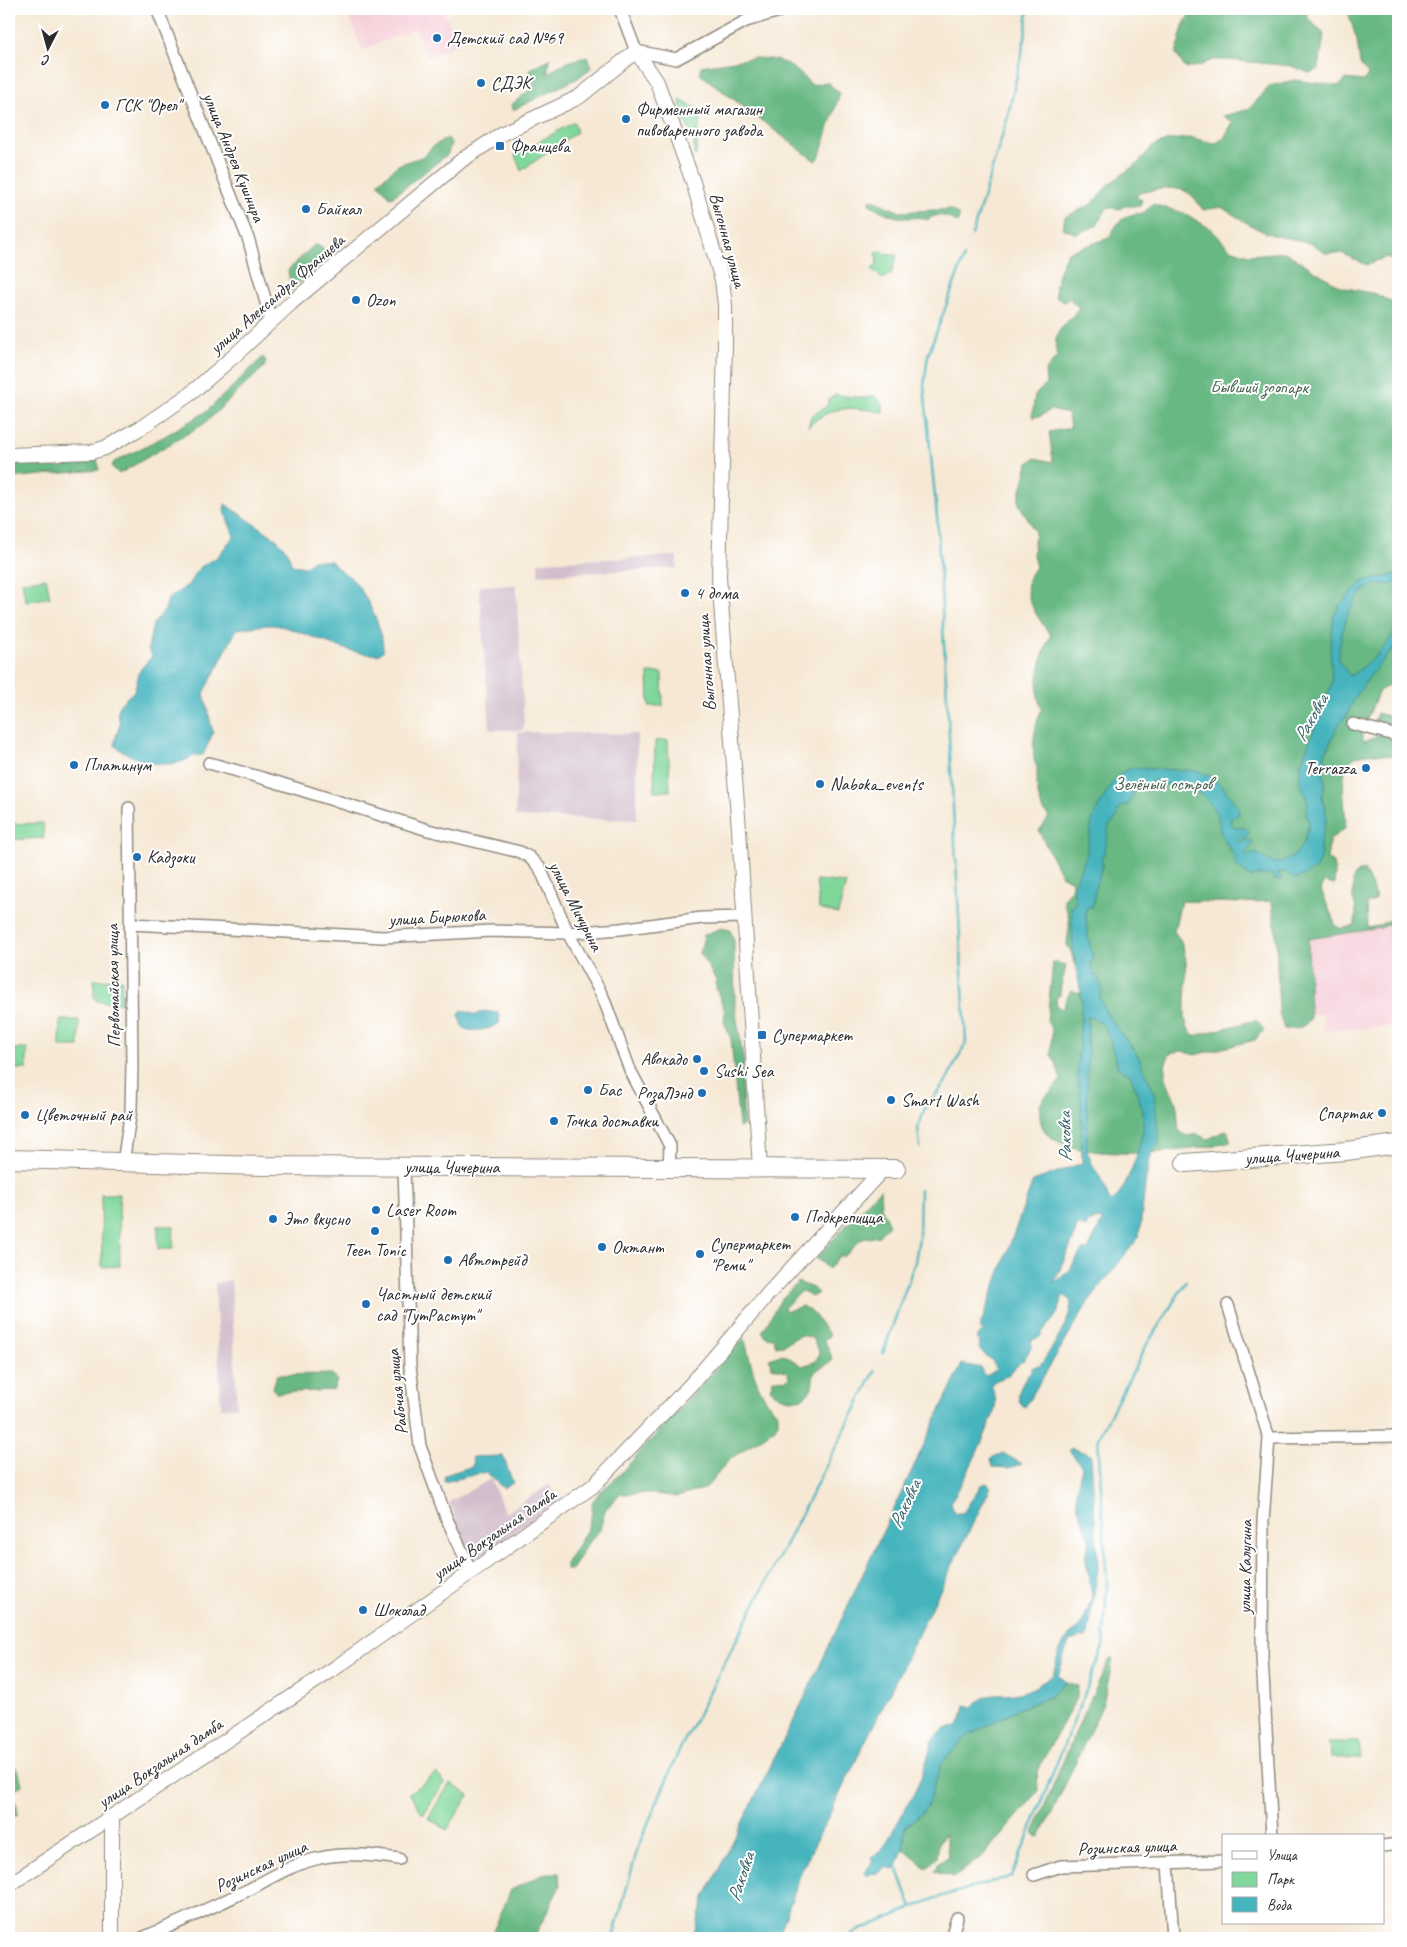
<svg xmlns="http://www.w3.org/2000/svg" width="1407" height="1947" viewBox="0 0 1407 1947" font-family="Caveat,sans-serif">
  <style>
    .built { fill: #f6cfd9 }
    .industrial { fill: #d1bdcb }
    .green { fill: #80d79b; stroke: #568163 }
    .forest { fill: #68b883; stroke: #4a7257 }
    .water { fill: #44b4bd; stroke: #387074; fill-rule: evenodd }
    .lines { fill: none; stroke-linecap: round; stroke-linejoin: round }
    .stream { stroke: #44b4bd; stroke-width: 2.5 }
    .minor-casing { stroke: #908a80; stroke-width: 14 }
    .tertiary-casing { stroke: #908a80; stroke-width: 16 }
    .primary-casing { stroke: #908a80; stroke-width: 20 }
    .minor { stroke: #fff; stroke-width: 11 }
    .tertiary { stroke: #fff; stroke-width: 14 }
    .primary { stroke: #fff; stroke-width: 18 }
    .poi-dot { fill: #1f6fb2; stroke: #fff; stroke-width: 2 }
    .labels { text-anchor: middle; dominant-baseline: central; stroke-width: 4; stroke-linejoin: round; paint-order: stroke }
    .poi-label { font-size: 18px; fill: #2b2b2b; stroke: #fff; text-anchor: start }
    .street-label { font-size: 18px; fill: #2b2b2b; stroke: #fff }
    .park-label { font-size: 18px; fill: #445f4d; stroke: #fff }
    .water-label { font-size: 19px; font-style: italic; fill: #356265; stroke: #fff }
  </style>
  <rect width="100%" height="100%" fill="#fff"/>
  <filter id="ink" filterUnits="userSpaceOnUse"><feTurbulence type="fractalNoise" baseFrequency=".02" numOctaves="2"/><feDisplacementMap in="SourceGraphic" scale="10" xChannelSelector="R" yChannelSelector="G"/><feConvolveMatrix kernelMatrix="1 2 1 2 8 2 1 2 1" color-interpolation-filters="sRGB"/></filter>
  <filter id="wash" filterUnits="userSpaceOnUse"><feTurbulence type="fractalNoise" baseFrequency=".0096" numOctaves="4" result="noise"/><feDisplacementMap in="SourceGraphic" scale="20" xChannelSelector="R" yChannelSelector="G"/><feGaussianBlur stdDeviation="1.12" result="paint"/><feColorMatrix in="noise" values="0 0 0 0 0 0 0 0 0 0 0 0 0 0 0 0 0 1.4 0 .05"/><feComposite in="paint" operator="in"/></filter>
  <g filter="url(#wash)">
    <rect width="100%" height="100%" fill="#f6e8d4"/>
    <!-- built -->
    <path class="built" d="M345,9H443L458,44L427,57L415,29L363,50Z
      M1398,920V1026L1323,1031V1014H1310L1308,939L1380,928Z"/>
    <!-- industrial -->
    <path class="industrial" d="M677,556V568L538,575V562Z
      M516,585L524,727L522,730H490L479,586Z
      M518,732L637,734V820L515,817Z
      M231,1280L237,1407L221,1408L215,1283Z
      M491,1479L505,1513L549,1485L559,1501L472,1561L449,1502Z"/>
    <!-- green -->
    <path class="green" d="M680,100L696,108L701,120L698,131L696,156L694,155V139L681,113Z
      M574,122L577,132L521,171L515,155Z
      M881,251L888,255H897L891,274L882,279L872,269L877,265L876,253Z
      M835,395L865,398L875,396L883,405V412C852,407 831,404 808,427L811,416L827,406L828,400Z
      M46,578L50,597L26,602L22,582Z
      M648,673H662L663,706H649Z
      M668,740L670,791H654L655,741Z
      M43,823L44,838L9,840V824Z
      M816,880L846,883L838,914L819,909Z
      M122,979V1003L97,1001L94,997V980Z
      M60,1020H79V1047H60Z
      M9,1049H27V1069H9Z
      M101,1194H119L120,1266L102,1267Z
      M158,1226H174L173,1249H158Z
      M1329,1742H1359L1361,1758H1330Z
      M437,1773L444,1783L423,1815L409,1793Z
      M450,1783L469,1795L447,1830L428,1818Z"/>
    <!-- forest -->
    <path class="forest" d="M1192,9H1306L1307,17L1324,34L1319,69L1309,73L1291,66L1230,60H1213L1199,66L1185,68L1176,54L1183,26Z
      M1347,9H1398V263L1386,257L1367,265L1341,253H1325C1310,238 1290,241 1270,234C1252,228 1237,216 1221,207L1203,210C1199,205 1195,197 1190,194C1177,184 1153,190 1139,193L1136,197L1142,200L1140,206H1124L1120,209L1108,207L1096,226L1076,234L1063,228L1065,217L1092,204L1109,184L1138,163L1152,147L1168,140L1190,138L1216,143L1224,138L1233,122L1223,116L1249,109L1270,86L1294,80L1339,86L1345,79L1364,81L1368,74L1360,64L1357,40Z
      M589,57L591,68L578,78L513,110L511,105L535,86L529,75L531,68L550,59L547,74C559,64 573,59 589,57Z
      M753,58C784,59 790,63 812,85L827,82L840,93L819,158L815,161L700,74L701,66Z
      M448,138L451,143L448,154L391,198L378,183L398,165L424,156L433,146Z
      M871,199L900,212L951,209L959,216L958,223C948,216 937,212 927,220C920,216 915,218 907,218C893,218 880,211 868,203Z
      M1152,204L1184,213L1211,229L1230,249L1249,255L1285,252L1341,287L1376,294L1398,306V673L1393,683L1379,691L1361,733L1364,741L1373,738L1380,733L1375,719L1377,713L1398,719V757C1330,743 1344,778 1346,828L1330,839L1327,859L1333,863L1335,873L1334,885L1324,882L1321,890L1336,926L1342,929L1355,925L1356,908L1353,899V878L1358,872L1364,870L1374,891L1376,900L1367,904L1368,928L1377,926L1398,916V920L1380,928L1308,939L1310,1019C1303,1029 1296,1029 1284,1029L1279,1014L1276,935L1272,904L1269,901L1244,903L1181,901L1174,931C1202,966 1171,1016 1194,1036L1256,1020L1264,1030L1255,1040L1195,1055L1182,1051L1171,1053C1156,1075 1173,1086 1177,1108C1178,1116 1178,1124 1179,1131L1187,1136L1196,1134L1208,1139L1227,1130L1231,1142C1198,1151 1042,1171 1040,1117C1040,1114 1039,1109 1040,1106C1043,1095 1056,1089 1061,1079L1054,1059L1051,1055L1052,1030L1047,1021L1053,962L1066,965C1065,975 1060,984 1060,995L1056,998L1057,1007L1063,1009L1067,997L1072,990L1081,994L1078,964L1074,963L1071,952L1067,945C1067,938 1070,929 1069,921C1068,907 1057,901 1071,890L1072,881L1061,875L1039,831L1049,817C1036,803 1037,788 1037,770C1038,766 1034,763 1034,759C1032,743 1035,723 1042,709C1031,692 1042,652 1051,635C1037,618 1015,586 1036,567L1033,556L1035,532L1018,502L1028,464L1034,458L1053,462L1049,432L1070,428L1068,414L1050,410L1041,416L1032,417L1035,395L1046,384L1045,371L1057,357C1051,328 1066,328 1079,307L1072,302L1071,298L1063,302L1056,297C1054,281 1060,266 1068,252L1109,238C1117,223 1124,212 1143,214Z
      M315,244L322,248L327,257L291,290L288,270Z
      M263,357L266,361L264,367L204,424L119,474L112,467L114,462L165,436L207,411Z
      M97,458L99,470L9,478V465Z
      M721,928L730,930L734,941L735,1006L744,1063L741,1075L744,1125L739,1128L731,1039L724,1022L725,1012L716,988V980L700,953L704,935Z
      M880,1189L881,1207L889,1225L879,1236L862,1239L845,1256H839L829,1269L816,1258Z
      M798,1282L813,1288L818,1293L812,1297L801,1291L784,1308L787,1311L802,1306L814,1314L830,1336L824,1339L833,1360C828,1365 822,1366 816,1371C812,1375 814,1380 812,1386C807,1406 781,1400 770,1389L773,1379L786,1380L789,1377L788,1372L772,1367L769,1359L783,1354L802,1366L815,1362L820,1353L812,1338L801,1335L783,1345L776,1346L773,1338L767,1337L762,1332L781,1299Z
      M744,1338C752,1365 756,1394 778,1413V1423L774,1429L729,1460L706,1488L677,1497L650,1493L621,1494L605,1510L600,1530L585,1547L571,1570H566V1564C577,1545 595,1524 592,1502L598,1494L620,1474Z
      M332,1374L337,1381L333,1390L276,1393L273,1388L277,1375Z
      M1110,1659H1113L1103,1704L1040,1838L1036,1837L1033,1833L1081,1719Z
      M1066,1682L1078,1686L1077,1697L1037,1771L1038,1792L986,1853L955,1877L935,1872L939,1863L949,1856L945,1834L939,1842L937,1858L926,1868L903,1849L905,1827L926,1809L942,1763L966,1737L1014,1711L1051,1696Z
      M9,1758L19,1772L22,1785L11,1793L17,1806V1815L14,1816L11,1814Z
      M546,1873H559L560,1886L534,1938H490L511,1890Z"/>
    <!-- water -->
    <path class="water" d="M225,504L274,537L287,550L292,565L305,567L313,560L331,561C339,572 348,574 354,581C368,597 384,631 383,651L380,654C354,658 307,632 280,626C267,623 250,628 237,629L204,693L213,733L203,755C193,754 186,762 176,763C155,767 132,759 115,746V740L120,723L117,715L120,704L134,691L140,670L152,656L148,649L153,624L165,610L168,599L188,585L199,568L217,557L234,536L224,511Z
      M1398,574V580L1392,585C1352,576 1341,630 1338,660L1350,676C1370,663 1389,647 1398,624V646L1390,652L1370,676L1354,699L1347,715L1337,727L1325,754L1323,772L1325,784L1322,797L1327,817L1320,845L1321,858L1315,870L1298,878H1293L1284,871L1278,873L1282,880H1275L1272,875H1258L1252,878C1245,874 1242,868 1234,865L1236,861C1232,851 1225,843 1221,833C1219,828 1220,823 1218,818C1206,789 1186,784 1158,784L1154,780L1146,784L1143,783L1137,786L1128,805L1122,806L1118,811V816L1109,826L1105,851L1101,860L1103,865L1096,885L1093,906L1086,908C1085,919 1089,945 1093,955L1091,964L1093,975H1097L1102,989L1100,997L1106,1013L1138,1056L1154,1091L1159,1144L1152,1151L1146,1178L1139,1237L1089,1301L1025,1407C1009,1397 1027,1378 1033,1367L1040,1366C1052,1347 1070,1324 1071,1302L1065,1296H1062C1061,1318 1047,1322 1040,1337L1032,1340L1031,1348L1023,1361C1015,1364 1014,1371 1008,1375C1002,1380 998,1377 991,1385C994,1393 997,1399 995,1408C992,1424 961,1488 951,1501L953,1509L957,1513H963L981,1485L987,1483L991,1487L802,1870L778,1938H693L704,1899L801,1705L962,1364L982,1368V1372L986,1376L996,1370L993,1362L980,1350L977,1337L984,1330L979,1329L1033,1181L1082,1163L1081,1099L1077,1073L1082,1000L1073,949L1071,907L1076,904L1073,887L1086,856L1093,817L1112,783L1121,773L1131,768L1198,771L1209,776L1221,785L1238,807L1239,815L1231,817V823L1235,828H1245L1249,832L1248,836L1239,840L1241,843L1248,840L1253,843L1245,855L1247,857L1253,853L1260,855L1270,862L1281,863L1294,856L1304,842L1309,824L1306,813L1308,803L1299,778L1301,763L1332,683L1330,647L1334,615L1341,603L1364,581ZM1088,1016L1103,1024L1110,1040L1118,1068L1131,1075C1136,1090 1142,1105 1143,1120C1145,1139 1126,1191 1112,1202C1106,1197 1107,1190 1104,1184C1097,1171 1091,1165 1087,1150ZM1101,1219L1102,1221L1088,1250H1082L1069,1271L1054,1283L1074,1238L1078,1224L1086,1228L1089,1221Z
      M462,1010L476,1015L484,1011L498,1013L500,1022C496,1029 468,1034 463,1027C461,1024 460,1018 459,1015Z
      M1072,1448L1091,1455L1098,1568L1088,1635L1084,1639L1081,1637L1070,1641L1065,1652L1058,1676L1066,1682L1051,1696L1014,1711L966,1737L942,1763L926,1809L905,1827L903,1849L897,1867L893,1869L887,1867L877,1874L872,1873L868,1876L865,1872L873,1861L871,1857L881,1852L913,1795L922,1775L933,1740L945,1728L957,1726L962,1719L965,1705L973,1707C988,1688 1001,1699 1022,1692C1034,1689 1043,1682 1053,1675L1059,1651L1071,1633L1077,1629L1084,1619L1092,1596L1085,1555L1089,1544L1088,1535L1077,1505L1076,1492L1082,1467L1069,1450Z
      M1003,1453L1022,1464L1009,1468L993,1467L991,1458Z
      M503,1456L513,1483L503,1488L486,1472L444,1482L445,1475L473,1466L472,1457Z"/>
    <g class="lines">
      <!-- stream -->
      <path class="stream" d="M972,235L1008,116L1025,38L1028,9
        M920,1147L918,1127L925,1108L945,1083L966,1043L937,517L924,386L928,355L964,257
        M883,1353L915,1262L919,1237L920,1190
        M897,1867L912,1908L939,1897L1012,1876L1103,1647L1107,1584L1098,1438L1146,1346L1186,1282
        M848,1937L853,1933L912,1908
        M613,1938L638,1847L678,1753L875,1371"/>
    </g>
  </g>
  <g filter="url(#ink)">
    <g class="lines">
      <defs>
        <path id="minor" d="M157,9L249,241L271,321
          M620,9L636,51L676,59L746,21L786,9
          M1353,724L1398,736
          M209,763L276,782L428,830L520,852L529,857L540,868L568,933L603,997L630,1070L670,1146L669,1168
          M131,924L383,937L491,931L568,933L620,929L702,918L745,917
          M123,1163L131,1110L132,1064L129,808
          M404,1167L410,1366L420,1446L446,1517L472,1573
          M1228,1305L1269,1438L1263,1521L1262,1657L1272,1836
          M1269,1438L1398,1436
          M1383,1846L1398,1844
          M1168,1863L1173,1938
          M1034,1875L1061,1866L1223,1861
          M142,1938C179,1923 214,1906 250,1889C272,1877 295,1863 320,1858C346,1852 374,1855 399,1859
          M951,1938L957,1918"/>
        <path id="tertiary" d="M9,455L91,452L105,448L142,427L190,394L234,356L291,303L462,160L503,133L579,97L636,51L657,82L693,182L722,280L725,305V345L719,578L739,829L760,1169
          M112,1817V1938
          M9,1885L335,1668L593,1486L694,1381L768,1294L883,1169"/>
        <path id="primary" d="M9,1159L264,1166L896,1169
          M1185,1163L1346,1151L1398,1144"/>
      </defs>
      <!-- minor casing -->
      <use href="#minor" class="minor-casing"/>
      <!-- tertiary casing -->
      <use href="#tertiary" class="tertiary-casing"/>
      <!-- primary casing -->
      <use href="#primary" class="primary-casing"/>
      <!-- minor -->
      <use href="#minor" class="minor"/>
      <!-- tertiary -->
      <use href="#tertiary" class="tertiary"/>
      <!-- primary -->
      <use href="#primary" class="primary"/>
    </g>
  </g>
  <!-- markers -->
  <g class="poi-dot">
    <circle cx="437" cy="38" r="5"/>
    <circle cx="481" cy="83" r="5"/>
    <circle cx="105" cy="105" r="5"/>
    <circle cx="626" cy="119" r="5"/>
    <rect x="495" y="141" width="10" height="10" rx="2.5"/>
    <circle cx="306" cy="209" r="5"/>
    <circle cx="356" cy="300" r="5"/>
    <circle cx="685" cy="593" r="5"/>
    <circle cx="74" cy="765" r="5"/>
    <circle cx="1366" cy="768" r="5"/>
    <circle cx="820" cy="784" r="5"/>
    <circle cx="137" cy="857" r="5"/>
    <rect x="757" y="1030" width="10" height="10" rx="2.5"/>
    <circle cx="697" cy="1059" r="5"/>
    <circle cx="704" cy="1071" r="5"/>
    <circle cx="588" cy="1090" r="5"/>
    <circle cx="702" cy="1093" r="5"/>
    <circle cx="891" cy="1100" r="5"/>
    <circle cx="1382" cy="1113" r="5"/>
    <circle cx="25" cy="1115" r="5"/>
    <circle cx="554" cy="1121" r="5"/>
    <circle cx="376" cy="1210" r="5"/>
    <circle cx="795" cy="1217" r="5"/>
    <circle cx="273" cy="1219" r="5"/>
    <circle cx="375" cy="1231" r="5"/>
    <circle cx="602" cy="1247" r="5"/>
    <circle cx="700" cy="1254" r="5"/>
    <circle cx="448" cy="1260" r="5"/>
    <circle cx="366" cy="1304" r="5"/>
    <circle cx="363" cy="1610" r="5"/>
  </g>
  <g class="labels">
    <!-- poi labels -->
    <g class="poi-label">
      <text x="447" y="38">Детский сад №69</text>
      <text x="491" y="83">СДЭК</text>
      <text x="115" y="105">ГСК "Орел"</text>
      <text x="636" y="109">Фирменный магазин<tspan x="636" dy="21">пивоваренного завода</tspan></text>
      <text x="510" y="146">Францева</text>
      <text x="316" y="209">Байкал</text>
      <text x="366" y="300">Ozon</text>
      <text x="695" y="593">4 дома</text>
      <text x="84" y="765">Платинум</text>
      <text x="1356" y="768" text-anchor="end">Terrazza</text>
      <text x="830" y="784">Naboka_events</text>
      <text x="147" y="857">Кадзоки</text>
      <text x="772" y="1035">Супермаркет</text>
      <text x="687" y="1059" text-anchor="end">Авокадо</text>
      <text x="714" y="1071">Sushi Sea</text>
      <text x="598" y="1090">Бас</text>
      <text x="692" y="1093" text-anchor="end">РозаЛэнд</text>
      <text x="901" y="1100">Smart Wash</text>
      <text x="1372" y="1113" text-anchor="end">Спартак</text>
      <text x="35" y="1115">Цветочный рай</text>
      <text x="564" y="1121">Точка доставки</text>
      <text x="386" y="1210">Laser Room</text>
      <text x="805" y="1217">Подкрепицца</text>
      <text x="283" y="1219">Это вкусно</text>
      <text x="710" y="1244">Супермаркет<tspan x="710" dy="21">"Реми"</tspan></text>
      <text x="612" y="1247">Октант</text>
      <text x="375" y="1250" text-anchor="middle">Teen Tonic</text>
      <text x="458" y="1260">Автотрейд</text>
      <text x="376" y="1294">Частный детский<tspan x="376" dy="21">сад "ТутРастут"</tspan></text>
      <text x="373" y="1610">Шоколад</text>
    </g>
    <!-- street labels -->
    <g class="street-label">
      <text transform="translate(234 157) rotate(68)">улица Андрея Кушнира</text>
      <text transform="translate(728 240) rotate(75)">Выгонная улица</text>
      <text transform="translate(277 294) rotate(-41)">улица Александра Францева</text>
      <text transform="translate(706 663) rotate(-94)">Выгонная улица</text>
      <text transform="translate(576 906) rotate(63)">улица Мичурина</text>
      <text transform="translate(437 917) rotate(-3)">улица Бирюкова</text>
      <text transform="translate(113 986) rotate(-91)">Первомайская улица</text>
      <text transform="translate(1292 1155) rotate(-4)">улица Чичерина</text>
      <text x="452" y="1167">улица Чичерина</text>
      <text transform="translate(397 1392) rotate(-96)">Рабочая улица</text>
      <text transform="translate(494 1534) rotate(-35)">улица Вокзальная дамба</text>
      <text transform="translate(1245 1567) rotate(-89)">улица Калугина</text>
      <text transform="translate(160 1763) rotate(-34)">улица Вокзальная дамба</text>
      <text transform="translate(1127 1847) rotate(-2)">Розинская улица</text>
      <text transform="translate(261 1866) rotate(-25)">Розинская улица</text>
    </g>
    <!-- park labels -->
    <g class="park-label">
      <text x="1259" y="387">Бывший зоопарк</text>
      <text x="1163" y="784">Зелёный остров</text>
    </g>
    <!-- water labels -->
    <g class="water-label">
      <text transform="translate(1311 718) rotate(-61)">Раковка</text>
      <text transform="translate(1065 1137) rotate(-92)">Раковка</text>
      <text transform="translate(905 1504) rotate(-65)">Раковка</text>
      <text transform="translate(741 1877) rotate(-72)">Раковка</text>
    </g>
  </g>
  <!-- margin -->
  <rect width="1407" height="1947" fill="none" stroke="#fff" stroke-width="30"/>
  <!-- legend -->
  <rect x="1222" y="1834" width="162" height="90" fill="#ffffff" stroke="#aaaaaa"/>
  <rect x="1232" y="1851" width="25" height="8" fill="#ffffff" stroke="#aaaaaa"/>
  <text x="1267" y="1860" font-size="15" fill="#2b2b2b">Улица</text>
  <rect x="1232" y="1872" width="25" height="15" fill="#80d79b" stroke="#aaaaaa"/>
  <text x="1267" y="1884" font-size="15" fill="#2b2b2b">Парк</text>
  <rect x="1232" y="1897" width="25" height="15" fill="#44b4bd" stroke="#aaaaaa"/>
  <text x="1267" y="1910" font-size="15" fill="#2b2b2b">Вода</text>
  <!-- north arrow -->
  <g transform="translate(48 48) rotate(186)" stroke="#ffffff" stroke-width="4" paint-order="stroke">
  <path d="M0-4L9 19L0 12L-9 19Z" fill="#2b2b2b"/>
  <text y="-8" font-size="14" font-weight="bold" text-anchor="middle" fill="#2b2b2b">С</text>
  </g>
</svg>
